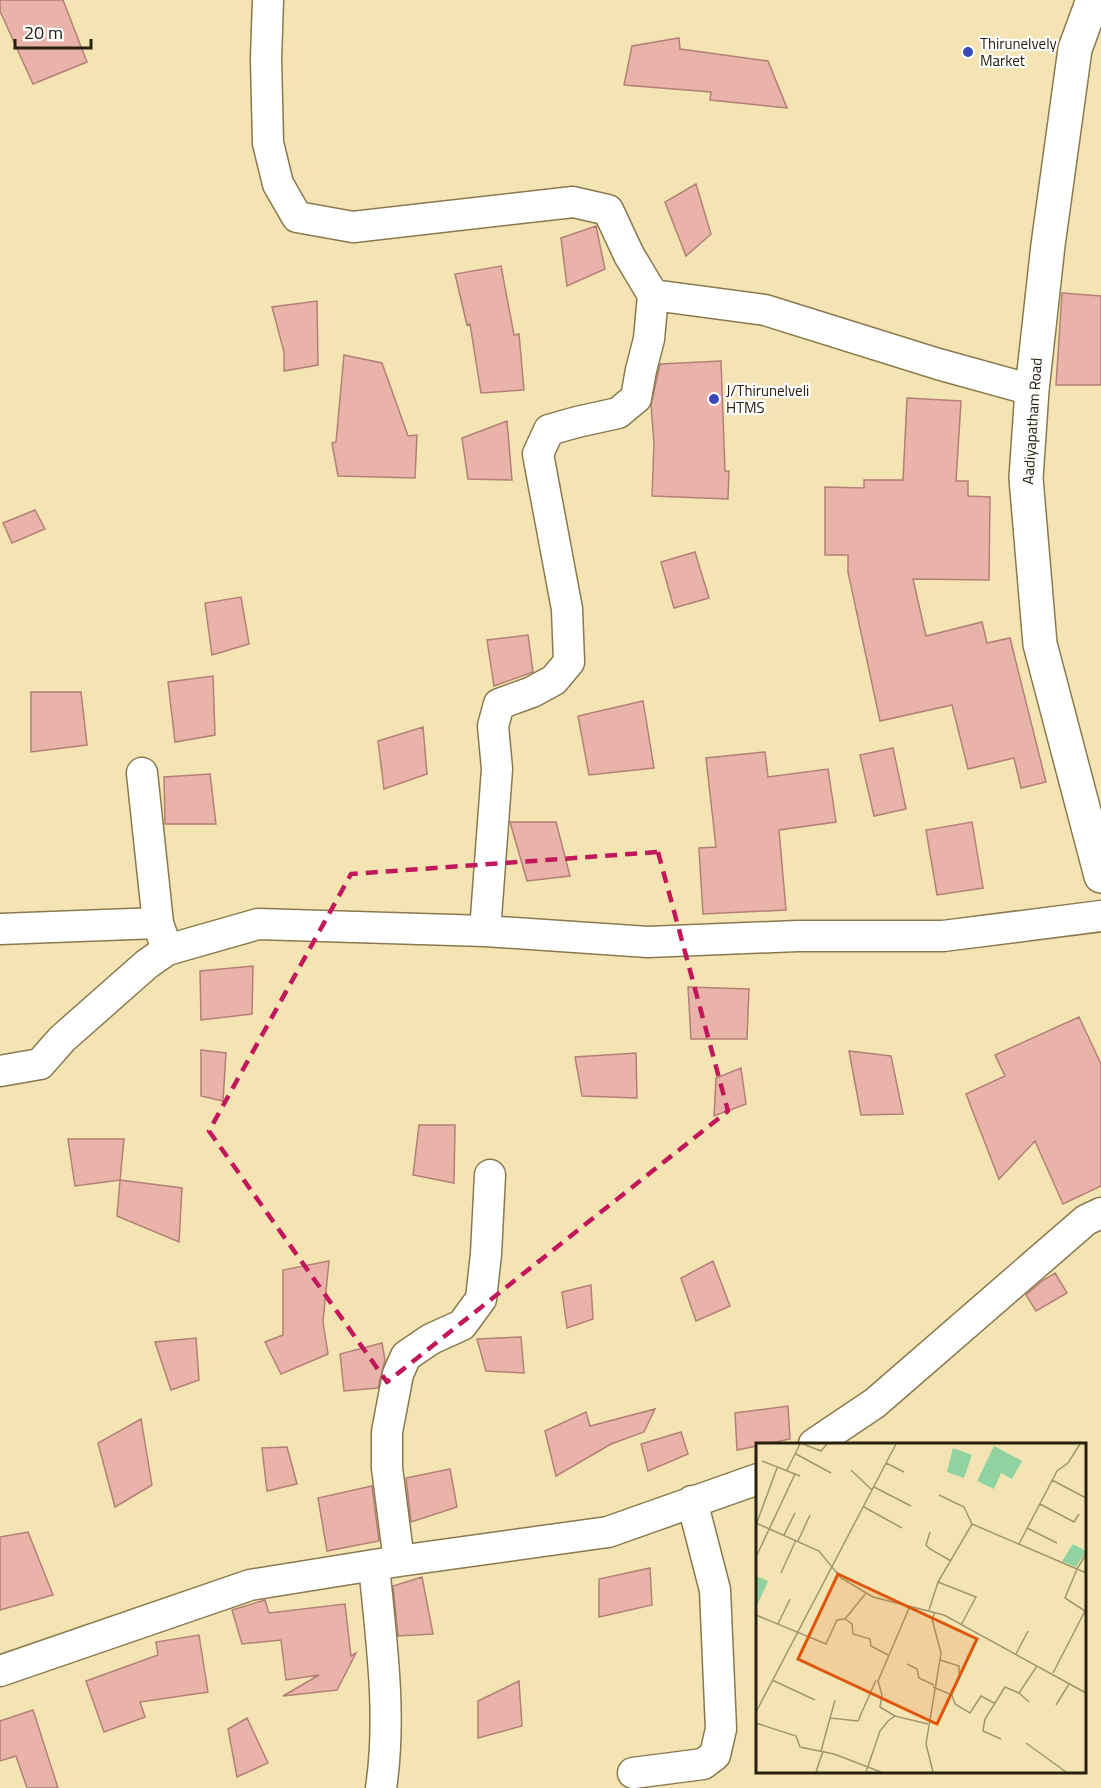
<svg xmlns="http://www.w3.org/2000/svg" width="1101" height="1788" viewBox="0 0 1101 1788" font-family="'Titillium Web',sans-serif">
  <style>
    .building { fill: #e9b3a9; stroke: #b38076; stroke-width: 1.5 }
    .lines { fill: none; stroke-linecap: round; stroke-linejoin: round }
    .minor-casing { stroke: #897a4e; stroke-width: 33 }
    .tertiary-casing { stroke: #897a4e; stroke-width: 36 }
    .minor { stroke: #fff; stroke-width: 30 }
    .tertiary { stroke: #fff; stroke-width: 33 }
    .marked { fill: none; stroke: #c2185b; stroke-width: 4.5; stroke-dasharray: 12 8; stroke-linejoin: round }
    .poi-dot { fill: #3847ba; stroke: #fff; stroke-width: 2 }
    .labels { text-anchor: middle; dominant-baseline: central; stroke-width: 4.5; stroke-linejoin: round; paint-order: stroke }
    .poi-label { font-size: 15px; fill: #27200e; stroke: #fff; text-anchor: start }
    .street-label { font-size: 15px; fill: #27200e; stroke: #fff }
    .inset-road { fill: none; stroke: #a29671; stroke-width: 1.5 }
    .view { fill: #de560c; fill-opacity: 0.15; stroke: #de560c; stroke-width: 3 }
    .inset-edge { fill: none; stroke: #27200e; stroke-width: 3 }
  </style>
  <rect width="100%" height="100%" fill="#f4e4b3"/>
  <!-- building -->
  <path class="building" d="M0,0H63L87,62L33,84L0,11Z
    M679,38L680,49L768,61L787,108L710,100L711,92L624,85L632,46Z
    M696,184L711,234L686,256L665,202Z
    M596,226L605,269L567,286L561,238Z
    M501,266L514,335L519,334L524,390L481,393L470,324L467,325L455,274Z
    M1062,293L1101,296V385H1056Z
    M317,301L318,365L284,371V352L272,307Z
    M344,355L382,363L408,436L417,435L415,478L338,476L332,443L336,442Z
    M721,361L725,471H729L728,499L652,496L654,443L651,405L660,364Z
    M907,398L961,401L956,481H968V496L990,497L989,580L913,579L926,636L982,622L987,643L1010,638L1046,782L1021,788L1014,758L968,769L952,705L880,721L848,572V555H825V487L864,488V480H903Z
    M507,421L512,480L468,479L462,438Z
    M35,510L45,529L12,543L3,523Z
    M695,552L709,598L674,608L661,562Z
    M241,597L249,644L212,655L205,603Z
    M528,635L533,672L494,686L487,640Z
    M213,676L215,735L175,742L168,682Z
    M31,692H81L87,745L31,752Z
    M643,701L654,768L589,775L578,716Z
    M423,727L427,774L384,789L378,741Z
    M893,748L906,809L874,816L860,755Z
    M765,752L768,777L828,769L836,822L779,830L786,910L703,914L699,848L716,847L706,758Z
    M210,774L216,824H165L164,777Z
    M510,822H556L570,876L527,881Z
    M972,822L983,888L937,895L926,830Z
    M253,966L252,1014L201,1020L200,971Z
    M688,987L749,989L747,1039H691Z
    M1079,1017L1101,1064V1186L1063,1204L1035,1141L999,1179L966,1094L1005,1076L995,1055Z
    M201,1050L226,1053L223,1101L201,1096Z
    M849,1051L891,1056L903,1114L861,1115Z
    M636,1053L637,1098L582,1096L575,1057Z
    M741,1068L746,1104L714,1116L716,1078Z
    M419,1125H455L454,1183L413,1175Z
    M68,1139H124L120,1180L75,1186Z
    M120,1180L182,1188L179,1242L117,1216Z
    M329,1261L323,1322L328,1354L281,1374L265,1342L283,1335V1270Z
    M713,1261L730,1306L696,1321L681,1278Z
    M1055,1273L1067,1293L1036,1311L1026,1295L1042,1281Z
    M591,1285L593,1319L567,1328L562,1292Z
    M521,1337L524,1373L486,1371L477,1339Z
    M196,1338L199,1380L171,1390L155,1342Z
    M382,1343L385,1360L378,1388L344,1391L340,1354Z
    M788,1406L790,1439L737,1450L735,1413Z
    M655,1409L644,1432L611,1444L556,1476L545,1431L586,1412L590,1426Z
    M141,1419L152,1485L115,1507L98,1443Z
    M681,1432L688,1454L648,1471L641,1444Z
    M287,1447L297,1484L267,1491L262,1448Z
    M450,1469L457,1507L411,1522L406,1478Z
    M372,1486L379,1541L327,1551L318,1498Z
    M28,1532L53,1595L0,1610V1537Z
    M650,1568L652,1605L599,1617V1579Z
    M422,1577L433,1634L398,1636L393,1586Z
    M265,1600L269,1613L345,1604L351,1656L356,1653L337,1690L283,1696L319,1675L286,1680L281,1640L242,1644L232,1610Z
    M199,1635L208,1692L140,1702L145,1717L104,1732L86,1681L158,1655L156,1642Z
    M519,1681L522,1726L478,1738V1701Z
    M33,1710L58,1788H27L16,1756L0,1761V1721Z
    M247,1718L268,1763L237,1777L228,1729Z"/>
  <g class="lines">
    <defs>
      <path id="minor" d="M268,0L266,59L268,143L278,184L297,217L353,227L573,202L608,210L629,255L653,295L765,310L938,364L1032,390
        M142,773L158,923L167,950
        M0,929L158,923
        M485,931L497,769L493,726L499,704L532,692L554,680L569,662L567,609L538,454L549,430L577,422L618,413L636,398L641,370L649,339L653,295
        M0,1071L40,1064L62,1039L147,964L167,950L258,924L485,931L648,942L797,936H943L1101,916
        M814,1444L875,1403L1086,1220L1101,1213
        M399,1561L387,1468V1432L398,1374L406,1356L431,1339L462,1325L481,1299L486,1254L490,1175
        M374,1565C381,1639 392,1715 381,1788
        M0,1671L250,1585L399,1561L608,1532L758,1479
        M633,1773L703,1764L715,1755L721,1729L715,1590L692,1501"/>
      <path id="tertiary" d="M1093,0L1075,49L1048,245L1032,390L1026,478L1040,644L1101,876"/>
    </defs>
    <!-- minor casing -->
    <use href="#minor" class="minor-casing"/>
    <!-- tertiary casing -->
    <use href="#tertiary" class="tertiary-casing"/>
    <!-- minor -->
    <use href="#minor" class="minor"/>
    <!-- tertiary -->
    <use href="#tertiary" class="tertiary"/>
  </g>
  <!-- marked area -->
  <path class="marked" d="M658,852L728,1111L387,1382L209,1131L351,874Z"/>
  <!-- markers -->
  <g class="poi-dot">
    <circle cx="968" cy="52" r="6"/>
    <circle cx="714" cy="399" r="6"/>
  </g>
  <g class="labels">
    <!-- poi labels -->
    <g class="poi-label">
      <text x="980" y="43">Thirunelvely<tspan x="980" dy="17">Market</tspan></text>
      <text x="726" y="390">J/Thirunelveli<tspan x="726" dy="17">HTMS</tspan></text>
    </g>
    <!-- street labels -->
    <g class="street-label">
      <text transform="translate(1032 421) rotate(-86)">Aadiyapatham Road</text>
    </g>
  </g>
  <!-- overview -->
  <g transform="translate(756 1443)">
    <rect width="330" height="330" fill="#f4e4b3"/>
    <path d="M238,3L266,18L256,36L245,30L238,46L221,38ZM197,5L216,12L208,35L191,29ZM317,101L330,108L320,124L306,118ZM0,133L12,138L1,163H0Z" fill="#90d3a1"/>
    <path class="inset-road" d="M47,1L65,8L71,1M40,11L75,30M6,18L44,33M130,20L148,29M31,27L44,1M95,27L116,47M296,37L330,55M118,44L155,63M183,52L208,64L216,81M284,61L318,79L323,71M108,64L146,85M0,80L63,108L85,135L117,154L188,172L330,250M0,82L21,25M271,85L301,100M174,89L170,102L174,106L195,118M28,92L39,70M42,98L54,72M263,101L301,28L312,20L324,1M330,111L321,126L330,130M1,112L39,31M25,130L40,97M182,139L220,154L205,182M173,167L182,139L216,81L321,126L309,155L329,168M0,172L70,201L81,177L89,176L110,150M89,176L96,181L97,191L114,196L115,203L132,212M22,181L34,156M260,211L272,188M184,217L203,223V231M151,221L161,226L163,235L178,242M297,230L330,166M16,237L59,257M177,244L196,252L199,261L214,270L225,253L238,260M273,259L263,250L281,223M300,262L313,241M0,269L140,1M139,273L124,264L126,252L122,238L154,163M74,275L102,278L120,237M0,280L40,293L44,304L78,311L125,329M245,296L227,288L229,276L249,244L263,250M270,300L310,329M65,308L79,257M60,329L67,308M110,329L124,288L132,278L139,273L172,281M177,329L170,301L185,210L176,176L179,169"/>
    <path class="view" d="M82,131L221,196L181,281L42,216Z"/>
    <rect width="330" height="330" class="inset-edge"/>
  </g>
  <!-- scale -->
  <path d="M15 39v9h76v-9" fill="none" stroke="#27200e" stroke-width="3"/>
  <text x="24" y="39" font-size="18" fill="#27200e" stroke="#ffffff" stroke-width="4.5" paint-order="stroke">20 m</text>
</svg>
